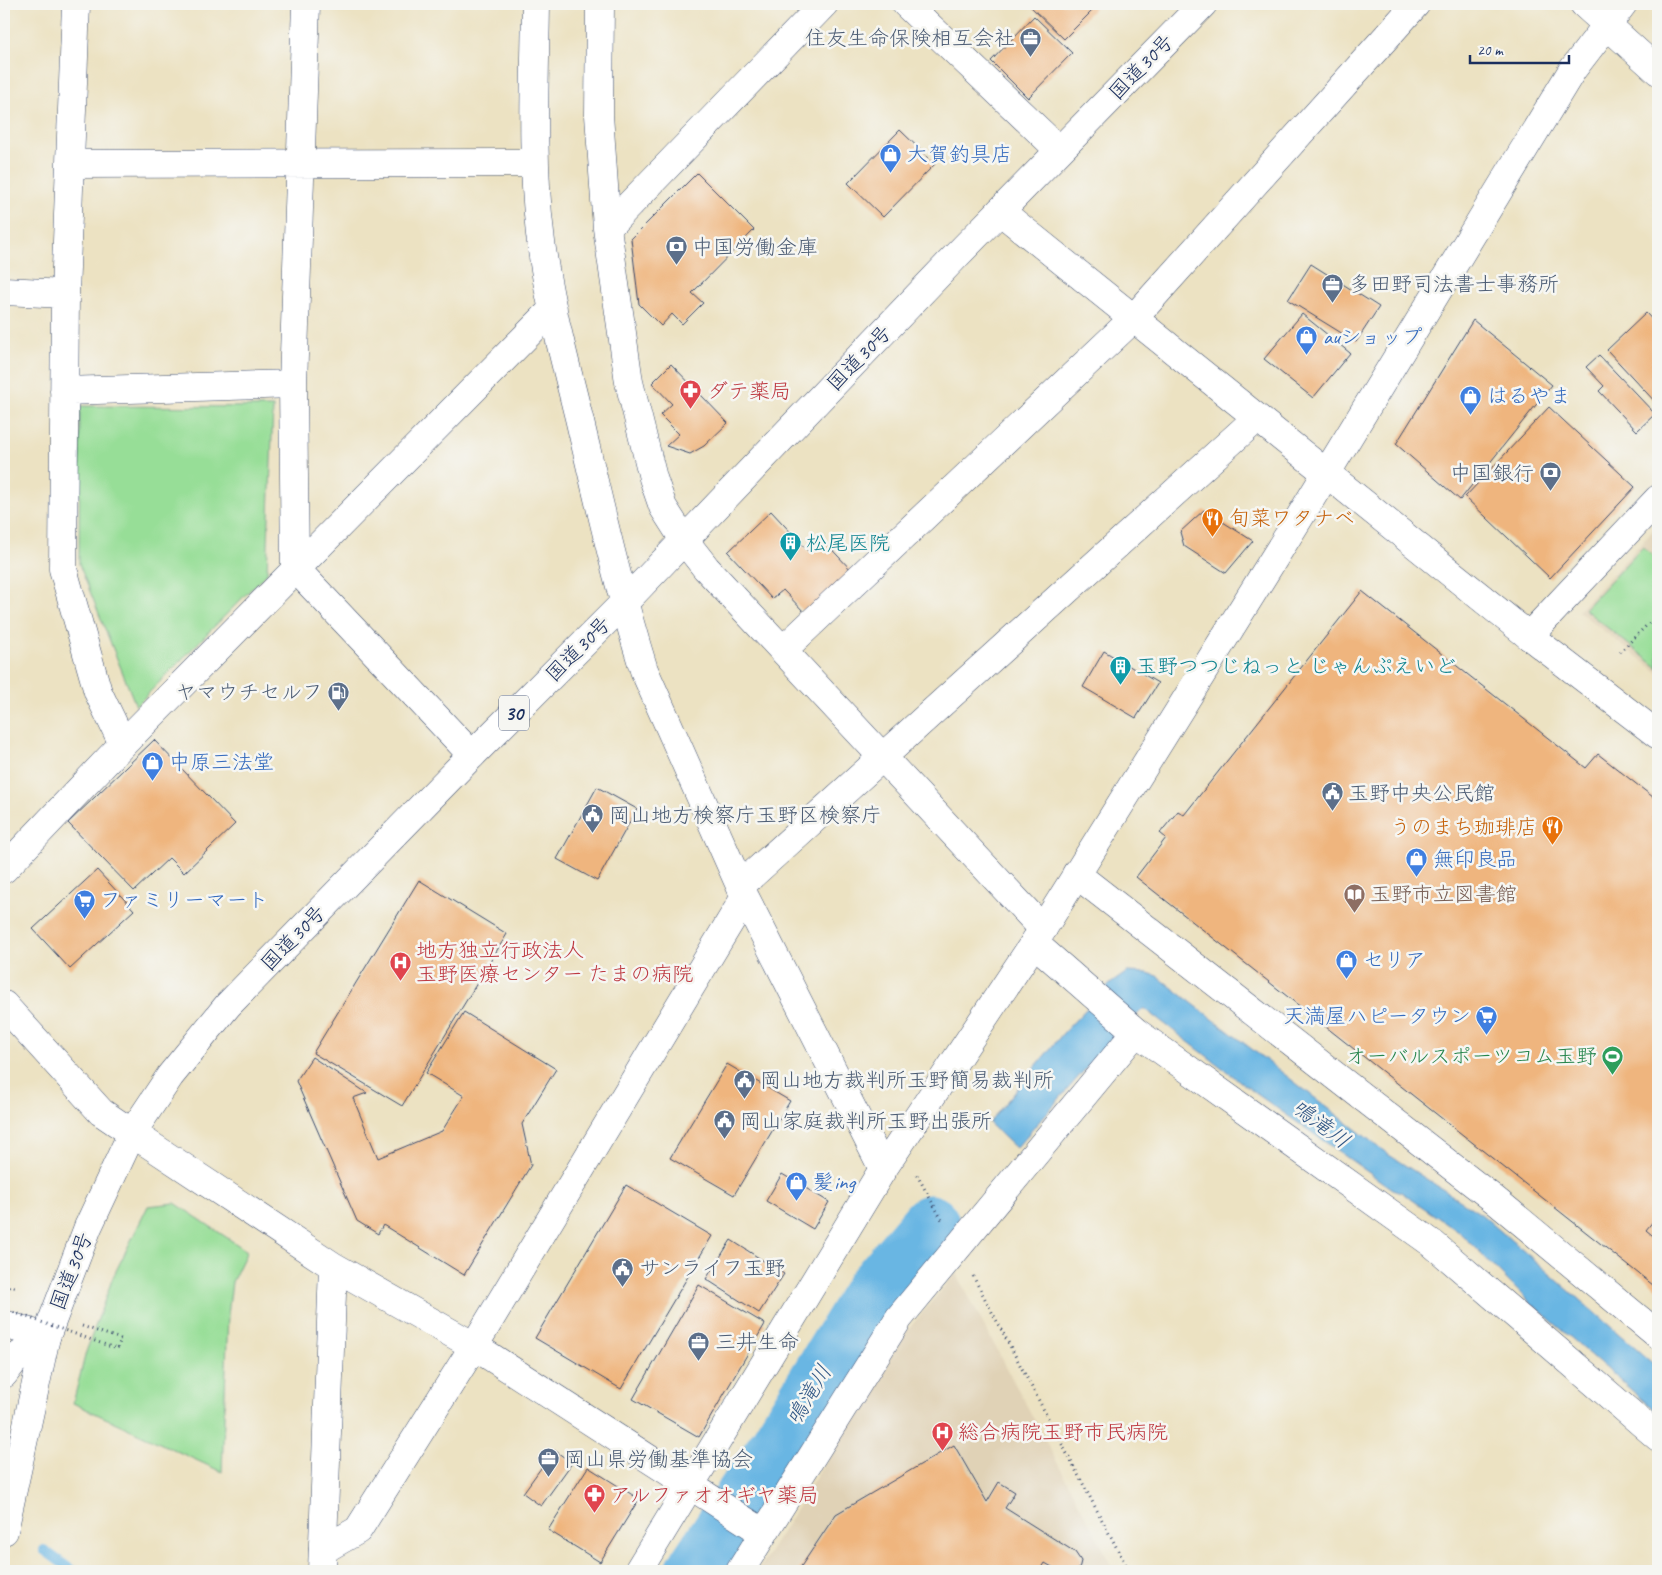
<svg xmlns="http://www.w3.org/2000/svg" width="1662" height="1575" viewBox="0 0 1662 1575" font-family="Caveat,'Klee One',sans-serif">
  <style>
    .built { fill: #e0d2b6 }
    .green { fill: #97de97; stroke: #59867a }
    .water { fill: #69b6e3; stroke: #4272a0 }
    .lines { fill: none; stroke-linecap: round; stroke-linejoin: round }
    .stream { stroke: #69b6e3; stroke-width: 10 }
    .river { stroke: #69b6e3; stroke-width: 59 }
    .building { fill: #efb57e }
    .minor-casing { stroke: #3a4a6d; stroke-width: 29 }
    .tertiary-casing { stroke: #3a4a6d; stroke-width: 29 }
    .trunk-casing { stroke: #3a4a6d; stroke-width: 29 }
    .path { stroke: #3a4a6d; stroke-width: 3; stroke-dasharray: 1 4; stroke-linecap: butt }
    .minor { stroke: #fff; stroke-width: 28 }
    .tertiary { stroke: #fff; stroke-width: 28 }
    .trunk { stroke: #fff; stroke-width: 28 }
    .path-bridge { stroke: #3a4a6d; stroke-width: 3; stroke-dasharray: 1 4; stroke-linecap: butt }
    .labels { text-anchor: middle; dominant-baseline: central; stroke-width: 5; stroke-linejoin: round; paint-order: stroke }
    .shield { fill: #f6f6f2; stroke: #5d6b8a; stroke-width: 1 }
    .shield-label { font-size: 20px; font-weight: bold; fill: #1b2f5e }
    .service-label { font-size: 21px; fill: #4e5e75; stroke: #f6f6f2; text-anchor: start }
    .street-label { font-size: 21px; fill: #1b2f5e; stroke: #f6f6f2 }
    .shop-label { font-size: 21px; fill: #366cbe; stroke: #f6f6f2; text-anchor: start }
    .health-label { font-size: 21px; fill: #be3a42; stroke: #f6f6f2; text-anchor: start }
    .food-label { font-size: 21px; fill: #c56008; stroke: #f6f6f2; text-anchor: start }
    .culture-label { font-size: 21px; fill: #0d838f; stroke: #f6f6f2; text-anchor: start }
    .education-label { font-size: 21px; fill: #785e54; stroke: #f6f6f2; text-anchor: start }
    .leisure-label { font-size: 21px; fill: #27864d; stroke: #f6f6f2; text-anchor: end }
    .water-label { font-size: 22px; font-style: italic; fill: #325886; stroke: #f6f6f2 }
  </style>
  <rect width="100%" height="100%" fill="#f6f6f2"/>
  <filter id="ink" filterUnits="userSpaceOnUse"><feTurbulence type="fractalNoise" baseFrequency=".02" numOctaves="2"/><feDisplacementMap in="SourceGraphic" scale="10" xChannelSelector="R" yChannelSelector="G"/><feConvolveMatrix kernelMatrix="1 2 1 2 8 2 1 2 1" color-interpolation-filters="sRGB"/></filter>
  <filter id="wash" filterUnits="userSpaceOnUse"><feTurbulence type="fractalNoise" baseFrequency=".0096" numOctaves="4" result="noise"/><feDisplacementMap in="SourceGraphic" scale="20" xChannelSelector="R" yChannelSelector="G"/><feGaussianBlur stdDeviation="1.12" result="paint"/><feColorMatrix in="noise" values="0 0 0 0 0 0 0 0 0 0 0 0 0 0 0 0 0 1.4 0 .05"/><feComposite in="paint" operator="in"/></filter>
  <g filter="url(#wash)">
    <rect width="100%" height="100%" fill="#ece2c2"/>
    <!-- built -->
    <path class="built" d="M1658,525V673L1578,611Z
      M956,1273L1115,1571H758L906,1332Z"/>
    <!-- green -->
    <path class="green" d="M80,406L273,407L267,573L136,706L79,564Z
      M1643,546L1658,561V668L1584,609Z
      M175,1203L247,1251L232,1282L228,1315L222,1472L73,1403L86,1352L113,1277L148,1206Z"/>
    <!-- water -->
    <path class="water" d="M1127,972L1148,973L1157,976L1389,1155L1481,1214L1658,1368V1413L1524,1297L1459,1232L1401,1192L1392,1189L1254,1092L1144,1008L1110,1041L1016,1148L989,1123L1064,1032L1110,984Z"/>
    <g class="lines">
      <!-- stream -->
      <path class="stream" d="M44,1550L73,1571"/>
      <!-- river -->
      <path class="river" d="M695,1571L780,1443L874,1290L930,1224"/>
    </g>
    <g id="blocks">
      <!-- building -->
      <path class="building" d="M1028,4H1099L1064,39Z
        M1034,16L1072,53L1028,98L991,61Z
        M900,130L935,164L883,217L848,183Z
        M697,173L754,230L692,293L703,303L682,324L672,314L661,326L639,304L631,239Z
        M1311,264L1379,307L1356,342L1288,300Z
        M1646,313L1658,326V405L1607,350Z
        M1302,314L1350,353L1313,398L1264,359Z
        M1473,320L1552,385L1460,500L1396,444Z
        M1599,355L1655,414L1637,431L1599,391L1604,386L1586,367Z
        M671,364L728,423L704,446L690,454L666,446L679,434L660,415L672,404L652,383Z
        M1549,407L1635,487L1550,578L1465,497Z
        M1204,510L1253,541L1226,573L1184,546L1180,532Z
        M771,511L809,552L822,539L853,572L807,615L783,590L772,599L728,552Z
        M1362,591L1586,768L1598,754L1658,801V810L1654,816L1658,819V1215L1646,1230L1658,1240V1289L1136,877L1166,838L1160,833L1178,811L1184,815Z
        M1104,651L1158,683L1136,718L1083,687Z
        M154,740L235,824L184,873L169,858L134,891L68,823Z
        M597,787L637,809L597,881L557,859Z
        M97,870L134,910L70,969L33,929Z
        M419,880L507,934L402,1106L313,1053Z
        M464,1012L556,1069L522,1124L531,1165L464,1275L383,1225L378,1234L357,1221L296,1081L312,1057L367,1093L353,1098L378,1158L442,1131L464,1096L426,1073Z
        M727,1064L790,1101L734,1195L670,1158Z
        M782,1174L829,1202L813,1229L766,1201Z
        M626,1185L712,1236L621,1389L535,1338Z
        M731,1240L784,1274L759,1313L706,1279Z
        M699,1285L765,1324L699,1437L633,1399Z
        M954,1445L987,1502L999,1482L1015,1492L1005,1508L1075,1552L1081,1561L1079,1569L1074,1571H1059L1045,1563L1040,1571H798L836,1514Z
        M554,1450L572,1463L541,1506L523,1493Z
        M588,1467L639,1499L600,1562L548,1530Z"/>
    </g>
  </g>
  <g filter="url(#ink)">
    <use href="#blocks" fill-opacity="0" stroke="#3a4a6d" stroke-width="1"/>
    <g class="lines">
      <defs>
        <path id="minor" d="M76,4L65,294L63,569L98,692L123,744
          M306,4L293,384L295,568L472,755
          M536,4C535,81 531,157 540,234C547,296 564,357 579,418C599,502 618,587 644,670L745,897L883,1169
          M600,4L599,115L607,228L629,382L653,478L663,507L684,540L706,568L1043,929
          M906,4L1059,150
          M1584,4L1658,71
          M70,164L534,163
          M607,228L824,4
          M4,291L65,294
          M64,391L293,384
          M1529,636L1658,499
          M783,650L1133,319L1416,4
          M4,869L123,744L553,309
          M1076,874L1495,1200L1658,1335
          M740,886L1257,418
          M1034,943L1136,1032L1433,1244L1658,1437
          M4,1005L101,1112L132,1133
          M4,1324L46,1337
          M323,1550L358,1530L474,1346L745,897
          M740,1571L899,1318L1136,1032"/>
        <path id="tertiary" d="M1000,211L1529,636L1658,735
          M132,1133L333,1266L474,1346L764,1533
          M322,1571L333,1266
          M638,1571L883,1169L1034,943L1301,515L1573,69L1623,4"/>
        <path id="trunk" d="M4,1374L17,1357L46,1337
          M4,1531L46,1337L88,1227L132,1133L170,1076L228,1005L472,755L624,603L957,255L1203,4"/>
      </defs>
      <!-- minor casing -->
      <use href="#minor" class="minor-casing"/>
      <!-- tertiary casing -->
      <use href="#tertiary" class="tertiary-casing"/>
      <!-- trunk casing -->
      <use href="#trunk" class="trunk-casing"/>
      <!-- path -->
      <path class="path" d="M1620,652L1658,614
        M917,1175L942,1220
        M973,1276L1129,1571
        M4,1288L12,1286L17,1288
        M82,1326L121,1339L117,1349L84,1337"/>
      <!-- minor -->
      <use href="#minor" class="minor"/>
      <!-- tertiary -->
      <use href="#tertiary" class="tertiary"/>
      <!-- trunk -->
      <use href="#trunk" class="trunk"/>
      <!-- path-bridge -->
      <path class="path-bridge" d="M4,1309L84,1337"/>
    </g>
  </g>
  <!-- icons -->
  <defs>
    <symbol id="office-pin" viewBox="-11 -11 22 30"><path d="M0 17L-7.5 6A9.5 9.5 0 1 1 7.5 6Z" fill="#5c6f8a" stroke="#f6f6f2"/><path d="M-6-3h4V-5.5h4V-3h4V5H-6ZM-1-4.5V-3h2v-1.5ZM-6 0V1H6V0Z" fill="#fff"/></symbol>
    <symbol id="shop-pin" viewBox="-11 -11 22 30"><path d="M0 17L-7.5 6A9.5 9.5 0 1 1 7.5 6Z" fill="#3f7fe0" stroke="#f6f6f2"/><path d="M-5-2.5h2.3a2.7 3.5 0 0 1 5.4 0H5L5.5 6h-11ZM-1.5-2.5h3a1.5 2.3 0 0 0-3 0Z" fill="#fff"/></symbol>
    <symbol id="bank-pin" viewBox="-11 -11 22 30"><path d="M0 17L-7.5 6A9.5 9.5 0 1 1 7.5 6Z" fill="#5c6f8a" stroke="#f6f6f2"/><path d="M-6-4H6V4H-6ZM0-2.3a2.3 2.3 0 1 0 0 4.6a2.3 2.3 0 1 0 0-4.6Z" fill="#fff"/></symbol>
    <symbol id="pharmacy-pin" viewBox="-11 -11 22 30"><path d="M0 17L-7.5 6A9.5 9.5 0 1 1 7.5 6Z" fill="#e0444e" stroke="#f6f6f2"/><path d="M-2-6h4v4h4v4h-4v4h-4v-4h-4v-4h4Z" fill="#fff"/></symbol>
    <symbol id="restaurant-pin" viewBox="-11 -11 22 30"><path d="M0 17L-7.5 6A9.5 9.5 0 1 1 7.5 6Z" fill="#e8710a" stroke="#f6f6f2"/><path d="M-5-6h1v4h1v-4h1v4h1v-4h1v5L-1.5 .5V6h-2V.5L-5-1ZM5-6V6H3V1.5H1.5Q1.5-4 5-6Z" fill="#fff"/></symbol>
    <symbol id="building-pin" viewBox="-11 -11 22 30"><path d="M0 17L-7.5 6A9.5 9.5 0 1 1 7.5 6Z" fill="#0f9aa8" stroke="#f6f6f2"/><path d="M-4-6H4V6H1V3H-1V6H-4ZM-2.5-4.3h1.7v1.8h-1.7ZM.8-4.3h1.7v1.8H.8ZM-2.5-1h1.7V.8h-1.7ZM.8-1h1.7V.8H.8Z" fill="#fff"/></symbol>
    <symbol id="fuel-pin" viewBox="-11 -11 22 30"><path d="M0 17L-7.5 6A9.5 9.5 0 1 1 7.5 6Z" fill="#5c6f8a" stroke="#f6f6f2"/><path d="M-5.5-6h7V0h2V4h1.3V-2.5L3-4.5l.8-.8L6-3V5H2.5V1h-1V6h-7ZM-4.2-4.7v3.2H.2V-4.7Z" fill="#fff"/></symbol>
    <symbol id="civic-pin" viewBox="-11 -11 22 30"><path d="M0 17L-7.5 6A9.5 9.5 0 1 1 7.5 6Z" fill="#5c6f8a" stroke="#f6f6f2"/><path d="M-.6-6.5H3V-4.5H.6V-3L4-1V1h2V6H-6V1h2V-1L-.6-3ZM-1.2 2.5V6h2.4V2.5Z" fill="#fff"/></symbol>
    <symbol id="library-pin" viewBox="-11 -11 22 30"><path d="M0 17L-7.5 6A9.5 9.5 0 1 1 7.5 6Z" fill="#8d6e63" stroke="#f6f6f2"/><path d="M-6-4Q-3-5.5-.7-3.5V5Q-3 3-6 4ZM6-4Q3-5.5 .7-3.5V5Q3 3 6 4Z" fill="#fff"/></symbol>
    <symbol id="supermarket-pin" viewBox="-11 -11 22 30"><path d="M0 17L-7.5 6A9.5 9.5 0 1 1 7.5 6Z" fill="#3f7fe0" stroke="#f6f6f2"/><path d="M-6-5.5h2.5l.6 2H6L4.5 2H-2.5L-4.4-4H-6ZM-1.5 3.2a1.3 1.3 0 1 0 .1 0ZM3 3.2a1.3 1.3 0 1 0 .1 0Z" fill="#fff"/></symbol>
    <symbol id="hospital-pin" viewBox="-11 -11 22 30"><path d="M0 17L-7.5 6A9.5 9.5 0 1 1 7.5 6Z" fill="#e0444e" stroke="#f6f6f2"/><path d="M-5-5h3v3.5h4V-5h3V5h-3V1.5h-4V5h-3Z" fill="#fff"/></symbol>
    <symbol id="stadium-pin" viewBox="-11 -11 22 30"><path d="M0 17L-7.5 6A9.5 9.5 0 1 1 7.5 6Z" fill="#2e9e5b" stroke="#f6f6f2"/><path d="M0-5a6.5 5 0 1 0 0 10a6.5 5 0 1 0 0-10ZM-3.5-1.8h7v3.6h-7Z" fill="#fff"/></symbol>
  </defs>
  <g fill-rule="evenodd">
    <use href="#office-pin" x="1018" y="26" width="25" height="34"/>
    <use href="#shop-pin" x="878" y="142" width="25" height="34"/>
    <use href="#bank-pin" x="664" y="234" width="25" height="34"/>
    <use href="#office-pin" x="1320" y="272" width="25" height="34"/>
    <use href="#shop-pin" x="1294" y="324" width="25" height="34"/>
    <use href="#pharmacy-pin" x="678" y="378" width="25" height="34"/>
    <use href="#shop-pin" x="1458" y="384" width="25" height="34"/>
    <use href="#bank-pin" x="1538" y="460" width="25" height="34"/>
    <use href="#restaurant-pin" x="1200" y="506" width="25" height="34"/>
    <use href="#building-pin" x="778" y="530" width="25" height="34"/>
    <use href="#building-pin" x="1108" y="654" width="25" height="34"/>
    <use href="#fuel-pin" x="326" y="680" width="25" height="34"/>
    <use href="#shop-pin" x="140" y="750" width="25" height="34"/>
    <use href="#civic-pin" x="1320" y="780" width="25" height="34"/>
    <use href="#civic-pin" x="580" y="802" width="25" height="34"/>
    <use href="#restaurant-pin" x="1540" y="814" width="25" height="34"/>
    <use href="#shop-pin" x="1404" y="846" width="25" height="34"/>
    <use href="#library-pin" x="1342" y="882" width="25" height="34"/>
    <use href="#supermarket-pin" x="72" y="888" width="25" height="34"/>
    <use href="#shop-pin" x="1334" y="948" width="25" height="34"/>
    <use href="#hospital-pin" x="388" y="950" width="25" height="34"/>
    <use href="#supermarket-pin" x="1474" y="1004" width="25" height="34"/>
    <use href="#stadium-pin" x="1600" y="1044" width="25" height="34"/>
    <use href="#civic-pin" x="732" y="1068" width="25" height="34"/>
    <use href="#civic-pin" x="712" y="1108" width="25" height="34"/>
    <use href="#shop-pin" x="784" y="1170" width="25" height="34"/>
    <use href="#civic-pin" x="610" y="1256" width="25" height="34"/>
    <use href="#office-pin" x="686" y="1330" width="25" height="34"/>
    <use href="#hospital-pin" x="930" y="1420" width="25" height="34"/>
    <use href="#office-pin" x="536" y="1446" width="25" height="34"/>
    <use href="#pharmacy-pin" x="582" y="1482" width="25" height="34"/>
  </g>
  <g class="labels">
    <!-- shield labels -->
    <rect class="shield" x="499" y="695.5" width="30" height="35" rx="4"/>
    <g class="shield-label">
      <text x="514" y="713">30</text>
    </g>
    <!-- service labels -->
    <g class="service-label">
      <text x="1015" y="38" text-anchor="end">住友生命保険相互会社</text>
      <text x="692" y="247">中国労働金庫</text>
      <text x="1349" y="284">多田野司法書士事務所</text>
      <text x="1534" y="473" text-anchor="end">中国銀行</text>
      <text x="323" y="692" text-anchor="end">ヤマウチセルフ</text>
      <text x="1348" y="793">玉野中央公民館</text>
      <text x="609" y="815">岡山地方検察庁玉野区検察庁</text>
      <text x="760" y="1080">岡山地方裁判所玉野簡易裁判所</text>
      <text x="740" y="1121">岡山家庭裁判所玉野出張所</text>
      <text x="639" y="1268">サンライフ玉野</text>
      <text x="715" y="1342">三井生命</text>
      <text x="564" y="1459">岡山県労働基準協会</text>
    </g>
    <!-- street labels -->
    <g class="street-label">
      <text transform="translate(1141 67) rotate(-46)">国道30号</text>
      <text transform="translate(859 358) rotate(-46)">国道30号</text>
      <text transform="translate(578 649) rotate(-45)">国道30号</text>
      <text transform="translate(293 938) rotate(-46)">国道30号</text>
      <text transform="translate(71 1271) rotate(-69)">国道30号</text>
    </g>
    <!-- shop labels -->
    <g class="shop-label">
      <text x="907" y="154">大賀釣具店</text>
      <text x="1323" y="337">auショップ</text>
      <text x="1487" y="396">はるやま</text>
      <text x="169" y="762">中原三法堂</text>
      <text x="1433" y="859">無印良品</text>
      <text x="100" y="900">ファミリーマート</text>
      <text x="1363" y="960">セリア</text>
      <text x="1471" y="1016" text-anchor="end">天満屋ハピータウン</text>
      <text x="813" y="1182">髪ing</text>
    </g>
    <!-- health labels -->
    <g class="health-label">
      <text x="707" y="391">ダテ薬局</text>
      <text x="416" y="950">地方独立行政法人<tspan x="416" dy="24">玉野医療センター たまの病院</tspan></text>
      <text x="958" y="1432">総合病院玉野市民病院</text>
      <text x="610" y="1495">アルファオオギヤ薬局</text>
    </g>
    <!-- food labels -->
    <g class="food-label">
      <text x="1229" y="518">旬菜ワタナベ</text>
      <text x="1537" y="827" text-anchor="end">うのまち珈琲店</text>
    </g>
    <!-- culture labels -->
    <g class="culture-label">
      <text x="806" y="543">松尾医院</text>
      <text x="1136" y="666">玉野つつじねっと じゃんぷえいど</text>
    </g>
    <!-- education labels -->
    <g class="education-label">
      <text x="1370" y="894">玉野市立図書館</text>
    </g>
    <!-- leisure labels -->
    <g class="leisure-label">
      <text x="1597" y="1056">オーバルスポーツコム玉野</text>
    </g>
    <!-- water labels -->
    <g class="water-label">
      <text transform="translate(1321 1124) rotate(37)">鳴滝川</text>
      <text transform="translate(809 1395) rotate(-59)">鳴滝川</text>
    </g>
  </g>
  <!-- margin -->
  <rect width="1662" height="1575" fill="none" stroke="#f6f6f2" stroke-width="20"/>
  <!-- scale -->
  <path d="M1470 55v8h99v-8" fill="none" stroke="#1b2f5e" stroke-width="2.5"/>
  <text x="1477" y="55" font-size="15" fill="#1b2f5e" stroke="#f6f6f2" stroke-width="4" paint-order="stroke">20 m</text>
</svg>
